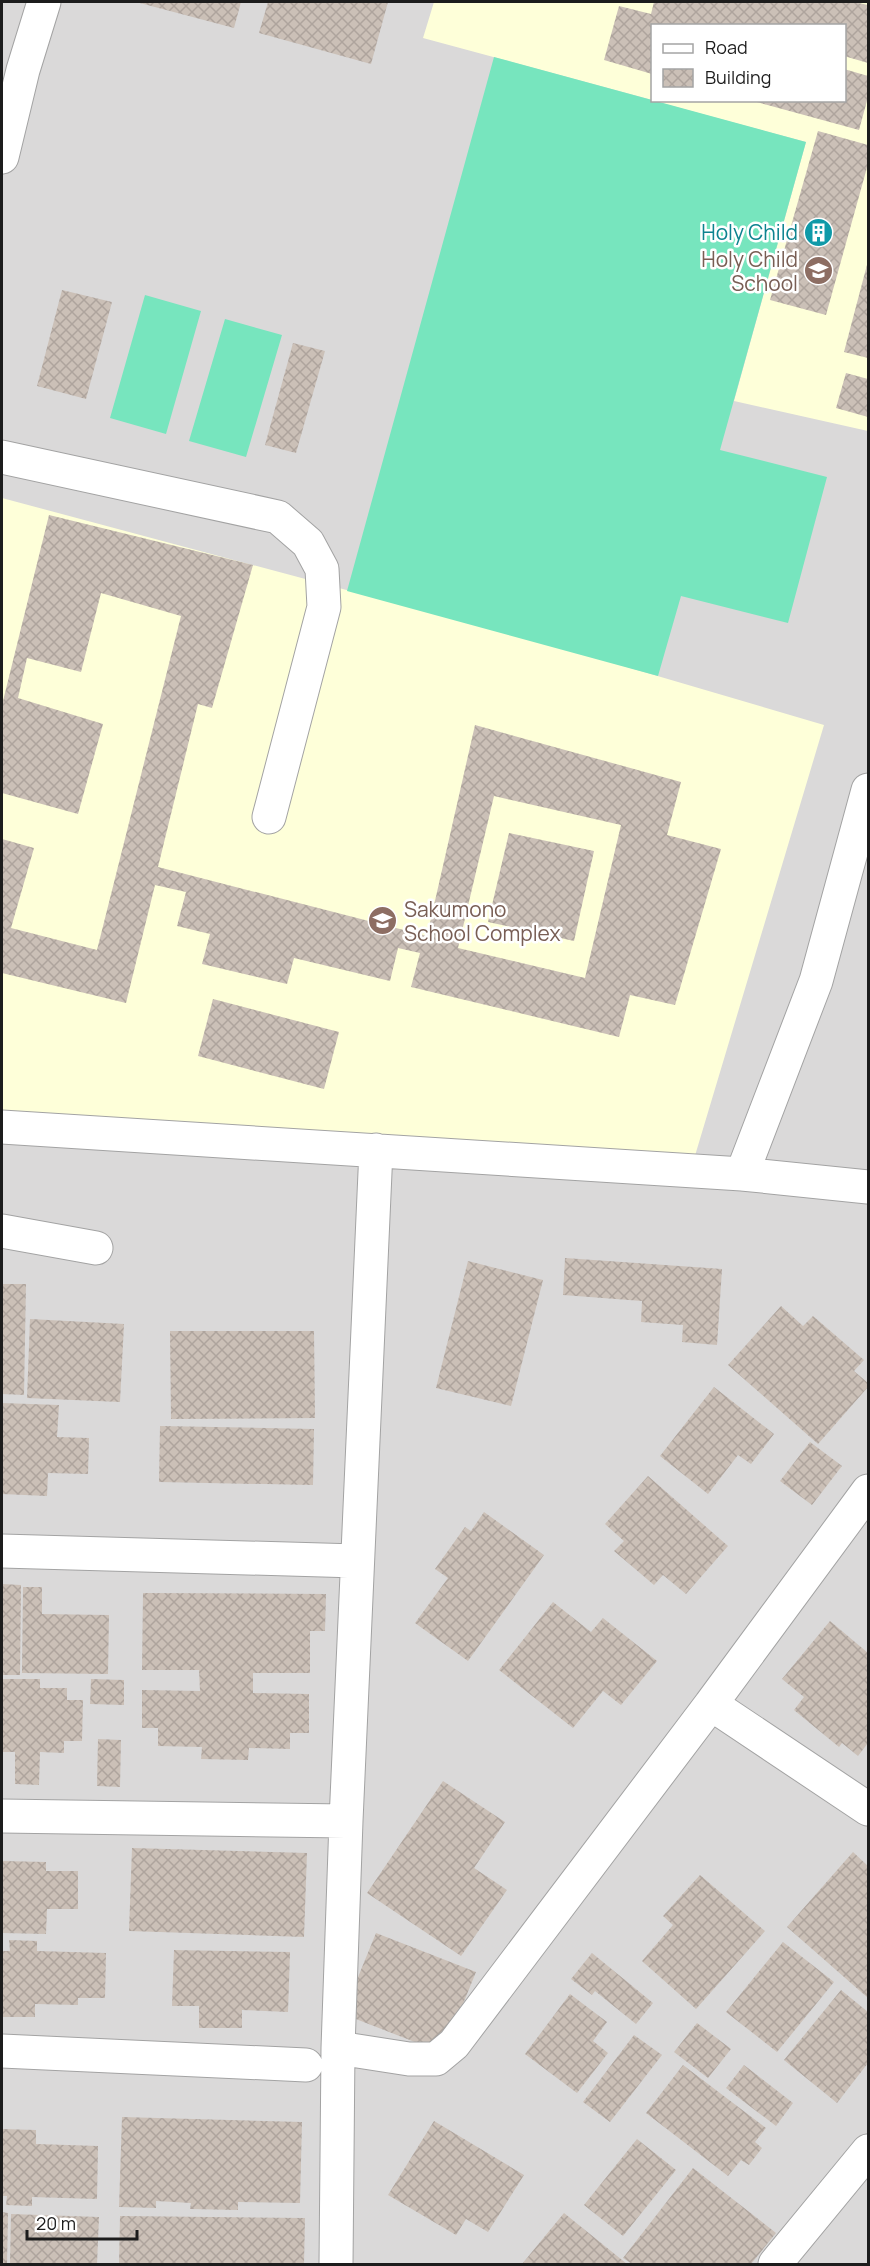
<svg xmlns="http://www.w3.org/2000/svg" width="870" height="2266" viewBox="0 0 870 2266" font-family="Manrope,sans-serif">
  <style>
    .residential { fill: #dad9d9; fill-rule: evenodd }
    .education { fill: #feffd9 }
    .pitch { fill: #77e5be }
    .building { fill: url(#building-cross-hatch); fill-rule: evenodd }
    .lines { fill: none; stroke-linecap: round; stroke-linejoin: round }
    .minor-casing { stroke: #a3a3a3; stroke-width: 35 }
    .minor { stroke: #fff; stroke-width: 33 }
    .labels { text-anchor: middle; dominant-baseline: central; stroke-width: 5; stroke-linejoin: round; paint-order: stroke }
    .culture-label { font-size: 21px; fill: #0d838f; stroke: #fff; text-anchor: end }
    .education-label { font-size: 21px; fill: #785e54; stroke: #fff; text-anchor: end }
  </style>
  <defs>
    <pattern id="building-cross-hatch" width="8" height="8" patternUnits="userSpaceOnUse" patternTransform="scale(1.5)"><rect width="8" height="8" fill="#cbc0b7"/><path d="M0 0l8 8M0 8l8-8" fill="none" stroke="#aea49d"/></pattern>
  </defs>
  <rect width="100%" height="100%" fill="#efeae1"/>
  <!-- residential -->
  <path class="residential" d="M2,2H868V2264H2ZM652,26H844V100H652Z"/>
  <!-- education -->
  <path class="education" d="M434,2H868V431L734,401L806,142L654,101L844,100V26H652V100L423,38Z
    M2,498L552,645L824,725L691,1169L2,1117Z"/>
  <!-- pitch -->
  <path class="pitch" d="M494,57L806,142L720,450L827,477L788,623L681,596L658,676L347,591Z
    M145,295L201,311L166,434L110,418Z
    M225,319L282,335L246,457L189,441Z"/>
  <!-- building -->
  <path class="building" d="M136,2H241L234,28Z
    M268,2H388L371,64L259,33Z
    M654,2H854L868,5V63L844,56V26H652V74L604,60L619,6L651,14Z
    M844,69L868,76V97L859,130L753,101L844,100Z
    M818,131L868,145V164L826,315L770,300Z
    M868,261V358L844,352Z
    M62,290L112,302L86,399L37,386Z
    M293,343L325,351L296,453L265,445Z
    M846,373L868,379V417L836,408Z
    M49,515L253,565L212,708L198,704L158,867L427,936L475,725L681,782L667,835L721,849L675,1005L630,995L619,1037L411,987L420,953L398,948L390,981L294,958L287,984L202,964L210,934L177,926L186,892L155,885L126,1003L2,973V839L34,848L11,928L97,950L181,616L101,593L81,672L27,658L18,698L103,724L78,814L2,793V700L3,701ZM494,796L621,825L585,978L458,948Z
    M509,833L594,851L574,941L488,922Z
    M213,999L339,1032L324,1089L198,1056Z
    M565,1258L722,1269L717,1345L682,1342L683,1325L641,1322L642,1301L563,1295Z
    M468,1261L543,1280L511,1406L436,1388Z
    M2,1284H26L24,1395L2,1394Z
    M781,1306L803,1326L813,1316L864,1360L854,1371L868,1383V1387L818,1444L728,1365Z
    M30,1319L124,1324L120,1402L27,1398Z
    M170,1331H314L315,1418L171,1419Z
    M714,1387L774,1434L751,1464L738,1455L708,1494L660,1456Z
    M2,1403L59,1405L57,1437L89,1438L88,1474L48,1473L47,1496L2,1494Z
    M160,1426L314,1429L313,1485L159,1482Z
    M810,1442L842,1466L812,1505L780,1481Z
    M648,1476L728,1546L686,1594L663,1575L654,1585L614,1551L624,1541L605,1524Z
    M484,1512L544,1555L468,1661L415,1623L448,1578L435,1569L465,1527L471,1531Z
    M2,1584L21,1585L20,1675H2Z
    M23,1587H42V1614L109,1615L108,1674L22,1673Z
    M143,1593L326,1594L325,1631H310V1673H253V1693L309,1694V1733H290V1749L249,1748L248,1760L201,1759L202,1747L158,1746V1728H142V1690L200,1691L199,1670H142Z
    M553,1602L591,1632L603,1618L657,1661L621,1705L603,1691L573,1728L499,1670Z
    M830,1621L868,1653V1743L858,1756L842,1743L839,1747L794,1710L804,1697L782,1679Z
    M2,1679H40V1688H67V1700H83L82,1741H64V1753L40,1752L39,1785L15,1784V1752H2Z
    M91,1679L124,1680V1705L90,1704Z
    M98,1739L121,1740L120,1787L97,1786Z
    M443,1781L505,1822L474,1868L507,1890L461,1956L367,1893Z
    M132,1848L307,1853L304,1937L129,1931Z
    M853,1852L868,1866V1998L787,1927Z
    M2,1861L46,1862V1871H78V1909H47L46,1934L2,1933Z
    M700,1875L765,1931L696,2009L642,1961L673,1925L663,1916Z
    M376,1933L476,1972L443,2053L343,2014Z
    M9,1940L37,1941V1951L106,1953L105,1998H78V2005L35,2004V2017H2V1951H10Z
    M783,1942L834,1982L777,2052L726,2012Z
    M174,1950L290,1952L288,2012L242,2010V2028H199V2006H172Z
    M592,1953L653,2003L636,2024L595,1991L592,1995L571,1979Z
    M841,1990L868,2012V2063L837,2103L784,2060Z
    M570,1994L607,2022L593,2041L608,2053L577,2093L525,2054Z
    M697,2023L731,2049L708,2078L674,2052Z
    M634,2035L662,2055L610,2122L583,2102Z
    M683,2065L766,2128L755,2142L762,2148L749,2165L741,2160L728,2176L646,2113Z
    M744,2065L793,2103L776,2126L726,2088Z
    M122,2117L302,2122L300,2203L238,2202V2210L190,2209L191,2203L156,2201V2208L119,2207Z
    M434,2121L524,2175L488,2232L466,2219L456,2235L388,2195Z
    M2,2129L36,2130V2144L98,2146L97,2199L32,2197V2206L6,2205L7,2196H2Z
    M637,2139L676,2170L623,2236L584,2205Z
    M693,2168L776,2233L751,2264H632L623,2258Z
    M2,2212L8,2213L7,2264H2Z
    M564,2213L627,2264H522Z
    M11,2214L99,2217L97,2264H10Z
    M120,2216L305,2218L304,2264H119Z"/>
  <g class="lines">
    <defs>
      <path id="minor" d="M2,157L23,70L44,2
        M2,457L278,517L308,543L322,569L324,607L269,817
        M2,1127L742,1174L868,1187
        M742,1174L816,981L868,790
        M2,1231L96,1248
        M2,1551L357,1561
        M711,1704L868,1491
        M2,1816L346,1821
        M338,2048L409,2059H436L454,2044L711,1704L868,1809
        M2,2051L306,2065
        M336,2264L338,2048L346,1821L376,1150
        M775,2264L868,2151"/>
    </defs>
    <!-- minor casing -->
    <use href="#minor" class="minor-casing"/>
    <!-- minor -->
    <use href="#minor" class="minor"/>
  </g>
  <!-- icons -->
  <defs>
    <symbol id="building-disc" viewBox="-11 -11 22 22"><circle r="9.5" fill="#0f9aa8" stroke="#fff"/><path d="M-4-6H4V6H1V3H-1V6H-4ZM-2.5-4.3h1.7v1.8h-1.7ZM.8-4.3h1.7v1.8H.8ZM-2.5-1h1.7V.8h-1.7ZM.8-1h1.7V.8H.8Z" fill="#fff"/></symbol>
    <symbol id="school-disc" viewBox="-11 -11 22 22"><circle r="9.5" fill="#8d6e63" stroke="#fff"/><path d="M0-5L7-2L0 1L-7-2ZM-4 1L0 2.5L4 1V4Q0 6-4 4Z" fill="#fff"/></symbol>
  </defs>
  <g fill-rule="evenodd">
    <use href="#building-disc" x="802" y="216" width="33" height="33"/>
    <use href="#school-disc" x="802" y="254" width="33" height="33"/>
    <use href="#school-disc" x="366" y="904" width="33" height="33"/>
  </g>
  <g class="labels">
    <!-- culture labels -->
    <g class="culture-label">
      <text x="798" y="232">Holy Child</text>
    </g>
    <!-- education labels -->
    <g class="education-label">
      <text x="798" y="259">Holy Child<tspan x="798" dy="24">School</tspan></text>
      <text x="404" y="909" text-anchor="start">Sakumono<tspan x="404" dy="24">School Complex</tspan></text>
    </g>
  </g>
  <!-- border -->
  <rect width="870" height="2266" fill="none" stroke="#1c1c1c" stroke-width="6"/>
  <!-- legend -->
  <rect x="651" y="24" width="195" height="78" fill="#ffffff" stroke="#a4a4a4" stroke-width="1.5"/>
  <rect x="663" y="44" width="30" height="9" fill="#ffffff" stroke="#a4a4a4" stroke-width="1.5"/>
  <text x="705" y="54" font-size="18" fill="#1c1c1c">Road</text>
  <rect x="663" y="69" width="30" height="18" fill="url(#building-cross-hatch)" stroke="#a4a4a4" stroke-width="1.5"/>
  <text x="705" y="84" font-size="18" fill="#1c1c1c">Building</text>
  <!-- scale -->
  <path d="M27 2230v9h110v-9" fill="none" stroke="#1c1c1c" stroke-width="3"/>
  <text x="36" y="2230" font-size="18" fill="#1c1c1c" stroke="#ffffff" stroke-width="4.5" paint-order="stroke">20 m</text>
</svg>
